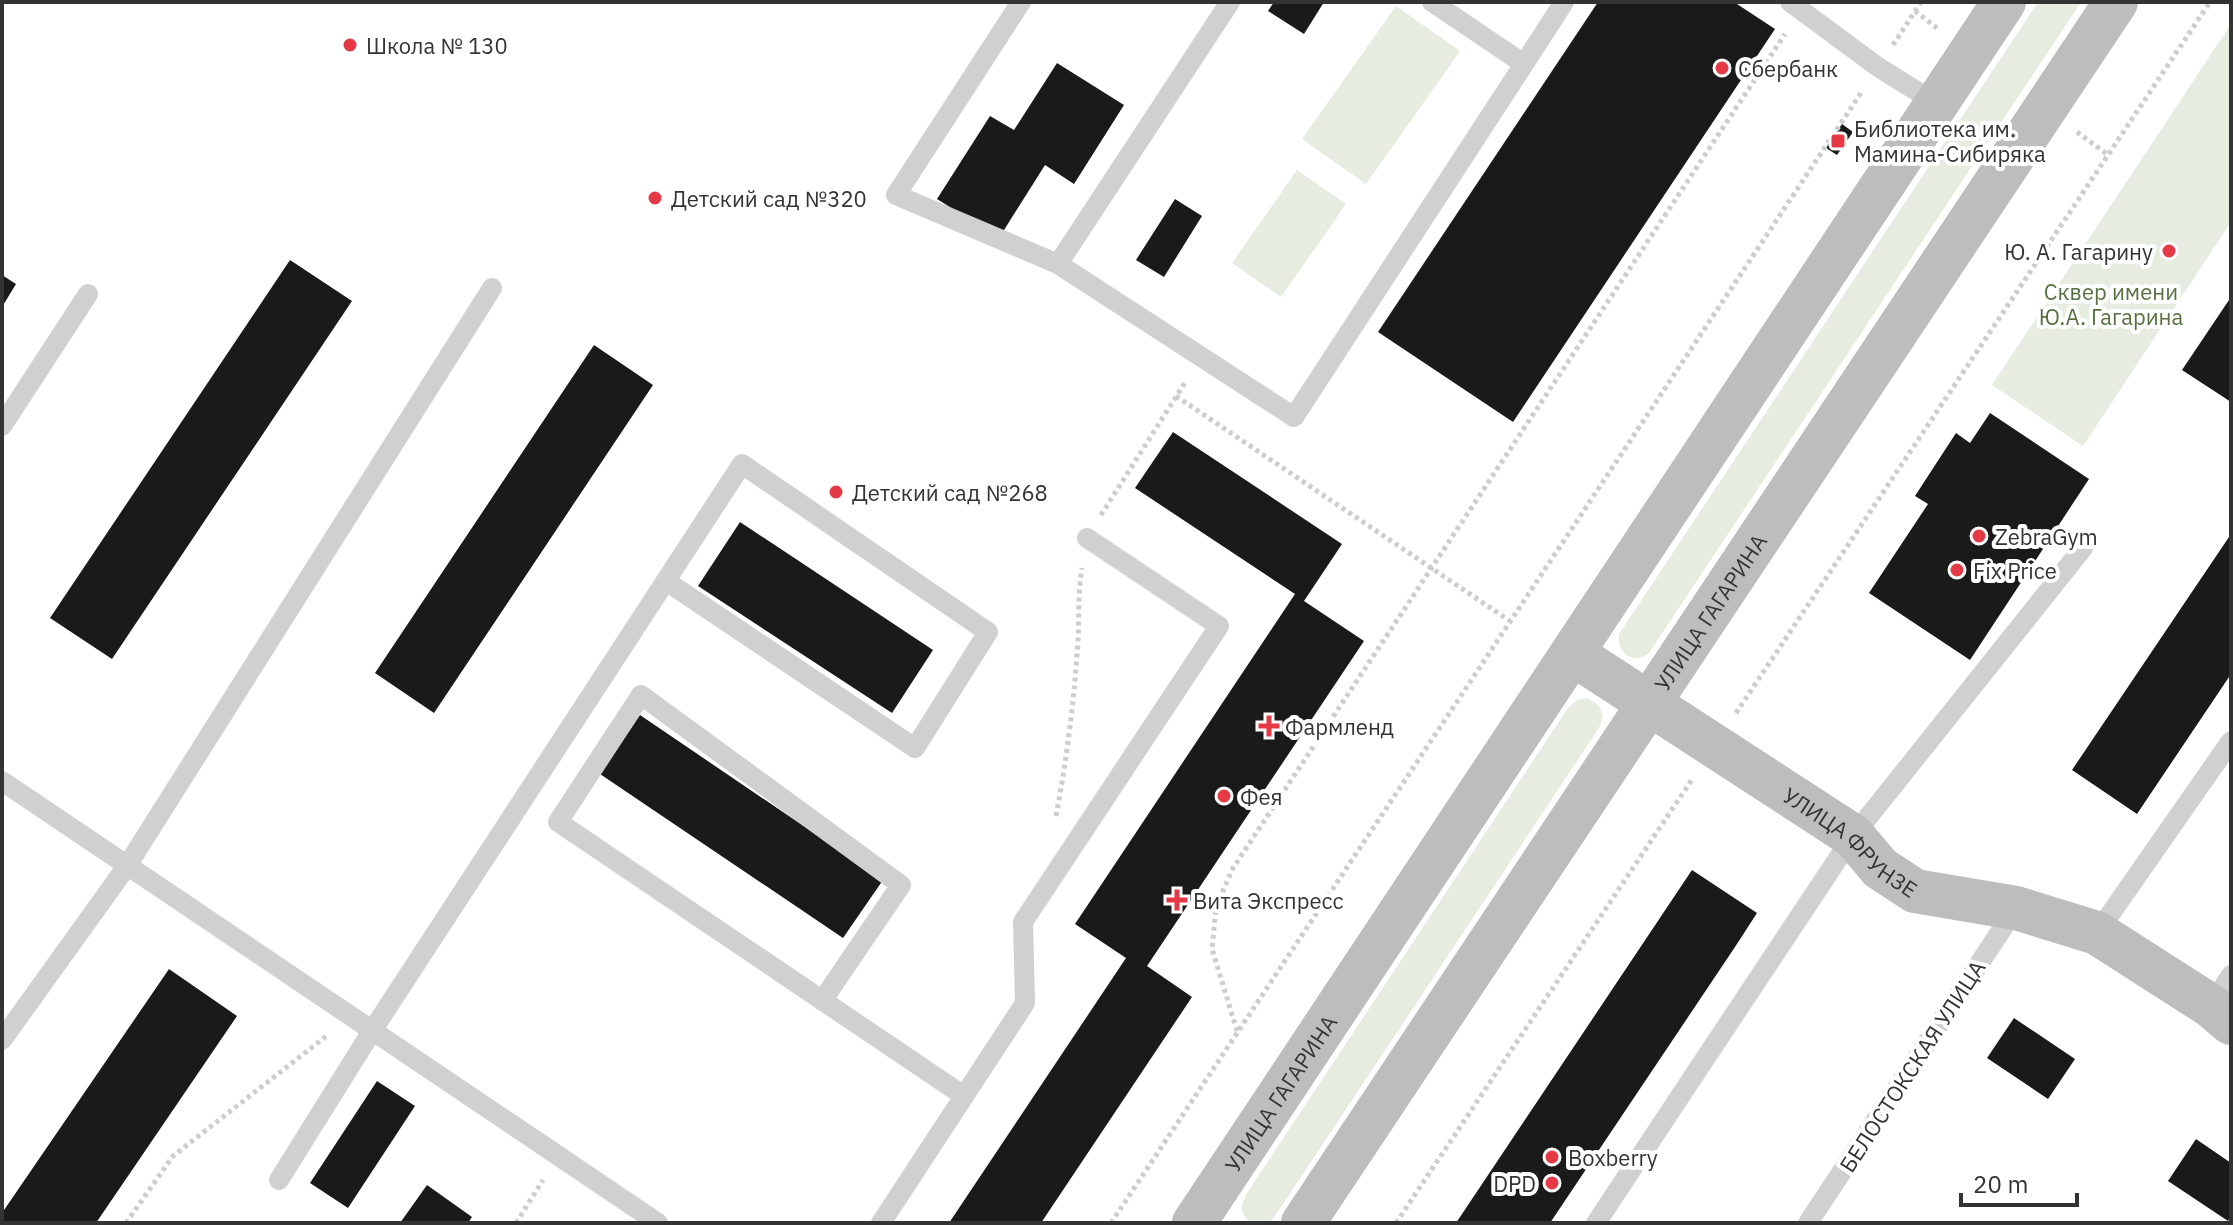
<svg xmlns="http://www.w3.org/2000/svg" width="2233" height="1225" viewBox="0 0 2233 1225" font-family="'IBM Plex Sans',sans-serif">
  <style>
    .green { fill: #e6ecdf }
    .building { fill: #1a1a1a }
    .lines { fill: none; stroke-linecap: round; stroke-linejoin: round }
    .path { stroke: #cdcdcd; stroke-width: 5; stroke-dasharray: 4 4; stroke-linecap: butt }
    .lane { stroke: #d0d0d0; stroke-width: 20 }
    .secondary { stroke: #bdbdbd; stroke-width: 44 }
    .poi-dot { fill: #e63946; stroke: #fff; stroke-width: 3 }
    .labels { text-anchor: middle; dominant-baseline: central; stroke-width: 8; stroke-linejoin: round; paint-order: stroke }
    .poi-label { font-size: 22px; fill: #333; stroke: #fff; text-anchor: start }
    .park-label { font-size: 22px; fill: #56703f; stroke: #fff }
    .street-label { font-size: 22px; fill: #333; stroke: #fff }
  </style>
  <rect width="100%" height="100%" fill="#fff"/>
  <!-- green -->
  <path class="green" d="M2038,2H2081L1649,653C1633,666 1616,652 1619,634Z
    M1396,6L1460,51L1366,184L1302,139Z
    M2231,24V222L2083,446L1992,385Z
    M1297,170L1346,204L1281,297L1232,263Z
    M1588,698L1599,706L1603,716L1599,728L1275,1216L1269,1223L1249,1222C1240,1212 1240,1206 1247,1193L1568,708L1577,700Z"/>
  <!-- building -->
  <path class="building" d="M1274,2H1324L1304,34L1268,11Z
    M1598,2H1734L1775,29L1513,422L1378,332Z
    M1057,63L1124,105L1074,184L1045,165L999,238L937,199L990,116L1014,130Z
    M1842,124L1853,132L1837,155L1826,148Z
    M1175,199L1202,216L1164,277L1136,260Z
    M290,260L352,301L112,659L50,618Z
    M2,275L16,284L2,307Z
    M2231,297V402L2182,370Z
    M594,345L653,385L434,713L375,673Z
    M1990,413L2089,479L1970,660L1869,593L1928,504L1915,496L1956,433L1970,443Z
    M1173,432L1342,544L1304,601L1364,641L1147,966L1192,997L1041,1223H949L1126,958L1075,924L1295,594L1135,488Z
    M740,522L933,650L892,713L698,586Z
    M2231,534V674L2137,814L2072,770Z
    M640,715L883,880L843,938L600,774Z
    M1692,870L1757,913L1735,947L1550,1223H1456Z
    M169,969L237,1016L96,1223H2V1213Z
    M2014,1018L2075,1059L2048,1099L1987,1058Z
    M377,1081L415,1106L348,1208L310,1183Z
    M2196,1139L2231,1163V1216L2228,1221L2168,1181Z
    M427,1185L472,1217L468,1223H400Z"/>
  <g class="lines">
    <!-- path -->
    <path class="path" d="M1915,11L1937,28
      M1893,45L1921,2
      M2077,132L2108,155
      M1176,396L1510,621
      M1101,515L1186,381
      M1736,713L2210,2
      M1056,816C1066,763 1073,710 1077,655C1080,626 1077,597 1082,568
      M1237,1031L1212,949L1216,907L1233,868L1785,34
      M126,1223L173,1156L329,1034
      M516,1223L543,1180
      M1111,1223L1863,90
      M1396,1223L1693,778"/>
    <!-- lane -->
    <path class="lane" d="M1021,2L896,195L1058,264L1294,417L1524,64
      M1432,2L1524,64L1564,2
      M1790,2L1878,67L1936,103
      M1058,264L1230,2
      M2,426L88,294
      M2,781L658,1223
      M2097,933L2231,741
      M822,1001L901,885L641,695L558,822L964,1096
      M2211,1006L2231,975
      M2,1040L127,866L492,288
      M279,1180L372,1031L742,464L988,632L915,748L666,581
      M881,1223L1025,1003L1023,922L1219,626L1087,538
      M1596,1223L1853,836L2083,548
      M1808,1223L2016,908"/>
    <!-- secondary -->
    <g class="secondary">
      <path id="s1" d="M1573,654L1853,836L1880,868L1915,891L2016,908L2097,933L2211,1006L2231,1023"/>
      <path id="s2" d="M1194,1223L2004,2"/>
      <path id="s3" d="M1303,1223L2116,2"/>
    </g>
  </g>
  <!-- markers -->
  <g class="poi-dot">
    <circle cx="350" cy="45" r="8"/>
    <circle cx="1722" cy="68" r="8"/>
    <rect x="1830" y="133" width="16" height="16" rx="4"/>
    <circle cx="655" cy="198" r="8"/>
    <circle cx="2169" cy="251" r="8"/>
    <circle cx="836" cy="492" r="8"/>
    <circle cx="1979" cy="536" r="8"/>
    <circle cx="1957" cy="570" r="8"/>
    <path d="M1265 714h8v8h8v8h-8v8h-8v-8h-8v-8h8z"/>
    <circle cx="1224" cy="796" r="8"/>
    <path d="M1173 888h8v8h8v8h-8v8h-8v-8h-8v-8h8z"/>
    <circle cx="1552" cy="1157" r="8"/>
    <circle cx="1552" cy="1183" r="8"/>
  </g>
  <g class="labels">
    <!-- poi labels -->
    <g class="poi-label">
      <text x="366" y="45">Школа № 130</text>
      <text x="1738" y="68">Сбербанк</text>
      <text x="1854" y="128">Библиотека им.<tspan x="1854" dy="25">Мамина-Сибиряка</tspan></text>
      <text x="671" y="198">Детский сад №320</text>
      <text x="2153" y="251" text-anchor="end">Ю. А. Гагарину</text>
      <text x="852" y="492">Детский сад №268</text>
      <text x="1995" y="536">ZebraGym</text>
      <text x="1973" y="570">Fix Price</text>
      <text x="1285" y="726">Фармленд</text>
      <text x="1240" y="796">Фея</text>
      <text x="1193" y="900">Вита Экспресс</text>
      <text x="1568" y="1157">Boxberry</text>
      <text x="1536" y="1183" text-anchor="end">DPD</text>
    </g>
    <!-- park labels -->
    <g class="park-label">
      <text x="2111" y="291">Сквер имени<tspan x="2111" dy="25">Ю.А. Гагарина</tspan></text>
    </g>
    <!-- street labels -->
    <g class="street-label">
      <text stroke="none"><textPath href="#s3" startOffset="734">УЛИЦА ГАГАРИНА</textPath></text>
      <text stroke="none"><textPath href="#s1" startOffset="336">УЛИЦА ФРУНЗЕ</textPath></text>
      <text transform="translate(1912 1066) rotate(-57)">БЕЛОСТОКСКАЯ УЛИЦА</text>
      <text stroke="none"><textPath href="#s2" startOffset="156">УЛИЦА ГАГАРИНА</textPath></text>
    </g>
  </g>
  <!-- border -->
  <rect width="2233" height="1225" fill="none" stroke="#333333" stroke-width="8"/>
  <!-- scale -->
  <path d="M1961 1193v12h116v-12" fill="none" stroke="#333333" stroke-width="4"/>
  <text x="1973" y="1193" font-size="24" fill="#333333" stroke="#ffffff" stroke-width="6" paint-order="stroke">20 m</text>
</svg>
